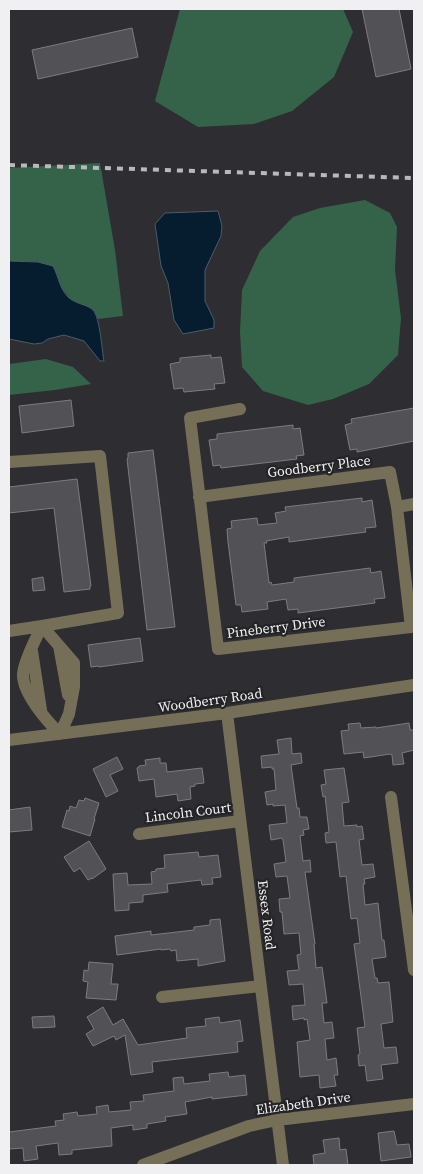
<svg xmlns="http://www.w3.org/2000/svg" width="423" height="1174" viewBox="0 0 423 1174" font-family="'Source Serif 4',serif">
  <style>
    .green { fill: #35634a }
    .water { fill: #051d2f; stroke: #4c5c6a }
    .building { fill: #525155; stroke: #7c7b7f }
    .lines { fill: none; stroke-linecap: round; stroke-linejoin: round }
    .minor { stroke: #766f58; stroke-width: 12 }
    .rail { stroke: #b9b8bb; stroke-width: 4; stroke-dasharray: 6 6; stroke-linecap: butt }
    .labels { text-anchor: middle; dominant-baseline: central; stroke-width: 4.5; stroke-linejoin: round; paint-order: stroke }
    .street-label { font-size: 14px; fill: #f0eff2; stroke: #242427 }
  </style>
  <rect width="100%" height="100%" fill="#2e2d31"/>
  <!-- green -->
  <path class="green" d="M180,9H343L353,32L334,77L292,111L254,124L198,127L155,101Z
    M100,163L115,250L123,316L98,319L94,311L70,299L61,287L57,274L38,262L9,261V168Z
    M365,200L390,213L397,227L395,270L401,318L398,355L369,384L333,399L308,405L263,391L242,367L240,332L242,290L260,251L293,217L320,208Z
    M46,359L73,367L91,384L55,390L9,395V364Z"/>
  <!-- water -->
  <path class="water" d="M218,211L222,226L221,236L205,270V301L214,320V328L183,334L174,320L168,283L161,266L155,224L165,213Z
    M9,261L38,262L53,266C59,277 60,293 72,300C78,304 88,305 93,310C100,317 102,351 104,361H100L84,341L64,335L48,339L42,343L34,344L9,339Z"/>
  <!-- building -->
  <path class="building" d="M362,9H399L411,69L376,77Z
    M132,28L138,57L38,79L32,50Z
    M211,355V358L221,357L225,383L214,384L215,389L184,392L183,388L174,389L170,364L180,362V358Z
    M71,400L74,426L22,433L19,406Z
    M414,408V441L357,452V449L350,450L345,425L352,423L351,419Z
    M293,425V429L300,428L304,455L296,456L297,459L221,468L220,465L213,466L209,440L217,439V434Z
    M153,450L175,627L147,630L127,459L128,458V453Z
    M77,479L91,586H90V589L64,592L54,508L9,513V487Z
    M362,498V502L372,500L376,527L365,528L366,532L289,542V537L266,541L267,543H264L269,583L271,582L272,585L294,582V578L370,568L371,573L381,571L385,598L374,599L375,603L298,613V609L288,610L286,599L267,602L268,609L242,612L241,605H236L228,542L227,529L232,528L231,521L257,518L258,525L277,523L275,513L286,511L285,507Z
    M43,577L45,590L33,591L32,579Z
    M140,638L143,661L99,667V666L91,667L88,645Z
    M360,723L361,728L376,727V728L409,723L410,730H414V750L402,753L404,764L393,765L392,755L390,754L364,758L363,752L344,754L341,731L349,730L348,724Z
    M291,738L292,754L301,753L302,763L291,765L297,808H299L300,817H307L309,829L303,830L304,835L300,836L303,861L310,860L311,872H305L315,944H314L316,968L322,967L325,988L327,1003H322L324,1023L332,1022L334,1038L325,1039L327,1060L336,1058L338,1075H334L336,1086L320,1088L319,1075L300,1077L297,1042L310,1040L307,1019L304,1020V1018L293,1020L292,1006L305,1005L303,984L289,985L287,971L299,970L297,955L301,954L299,933L284,934L282,912H280L279,899L290,898L287,876L276,877L274,864L286,862L283,840L282,838L271,840L269,825L287,823L285,805L273,806V804L267,805L265,792L276,790L274,769H272V767L262,768L261,756L279,754L277,740Z
    M117,757L123,769L110,775L118,791L106,797L93,769Z
    M160,758V763H166L167,772L202,768L204,783L195,784V786L190,787L191,799L178,801L177,794L156,797L154,779L139,781L137,768L139,767V766L146,765L145,760Z
    M344,768L349,802L342,803L344,826L357,825V827L362,826L364,839L359,840L362,865L373,864L375,877L364,879L365,884H363L365,905L378,903L382,940H384L386,957L372,959L375,978H377L378,983L389,982L393,1022L381,1024L384,1048L396,1047L398,1063L381,1065L383,1079L367,1081L365,1065L359,1066L358,1055L360,1054L357,1028L365,1027L354,944L360,943L357,918L351,919L346,876L340,877L336,842L326,843L325,833L329,832L325,796L323,797L321,785L326,784L324,770Z
    M85,798L99,803L94,819H95L90,836L62,827L67,810L69,811L70,806L76,808L79,800L84,801Z
    M30,807L32,830L9,832V810Z
    M89,841L106,869L92,879V878L88,880L80,868L74,872L64,857Z
    M198,852L199,857L218,855L221,877L212,878L213,884L202,885L201,880L167,884L168,892L143,895V902L129,903V910L115,911L113,874L127,873L128,885L152,884L151,872L156,871V869L165,868L164,855Z
    M220,919L225,961L198,966V959L177,961L176,950L171,951L170,949L161,950V949L117,955L115,936L151,931V935L194,930V927L210,925V920Z
    M89,962L113,964L111,984H118L116,1000L86,998L88,982L83,981L84,970L88,971Z
    M103,1007L113,1025L123,1019L138,1045L187,1038L186,1028L206,1026L205,1019L219,1017L220,1023L240,1020L243,1041L237,1042L238,1052L152,1062L153,1072L131,1075L125,1035L116,1040L114,1036L93,1046L86,1034L94,1029L87,1017Z
    M54,1016L55,1027L33,1028L32,1017Z
    M228,1072L229,1077L245,1075L247,1095L212,1099V1097L185,1102L187,1114L165,1117L166,1121L147,1124V1128L133,1130V1125L111,1128L112,1146L72,1150V1154L59,1155L58,1143L36,1146L38,1159L24,1161L23,1148L9,1149V1132L56,1126L55,1121L64,1120L63,1114L77,1112L78,1116L97,1114L96,1107L108,1105L109,1112L131,1110L130,1102L144,1101L143,1095L174,1091L173,1078L183,1077L184,1084L210,1081L209,1074Z
    M394,1131L397,1145L409,1144L411,1157L381,1161L378,1133Z
    M339,1138L340,1150L346,1149L348,1165H314L313,1155L325,1153L323,1140Z"/>
  <g class="lines">
    <!-- minor -->
    <path class="minor" d="M9,462L100,456L118,613L42,626L9,631
      M199,497L390,472L397,507L411,627L218,649L190,418L240,409
      M397,507L414,504
      M42,626L74,663V687L69,714L60,734C47,721 22,693 23,674C24,661 36,638 42,626Z
      M59,646L68,695
      M32,651L41,710
      M227,713L283,1165
      M9,740L227,713L414,685
      M391,797L414,970
      M139,834L240,821
      M162,997L260,986
      M143,1165L249,1126L277,1120L414,1104"/>
    <!-- rail -->
    <path class="rail" d="M9,165L414,178"/>
  </g>
  <g class="labels">
    <!-- street labels -->
    <g class="street-label">
      <text transform="translate(319 466) rotate(-7)">Goodberry Place</text>
      <text transform="translate(276 627) rotate(-7)">Pineberry Drive</text>
      <text transform="translate(210 700) rotate(-8)">Woodberry Road</text>
      <text transform="translate(188 812) rotate(-7)">Lincoln Court</text>
      <text transform="translate(267 915) rotate(83)">Essex Road</text>
      <text transform="translate(303 1103) rotate(-8)">Elizabeth Drive</text>
    </g>
  </g>
  <!-- border -->
  <rect width="423" height="1174" fill="none" stroke="#f0eff2" stroke-width="20"/>
</svg>
